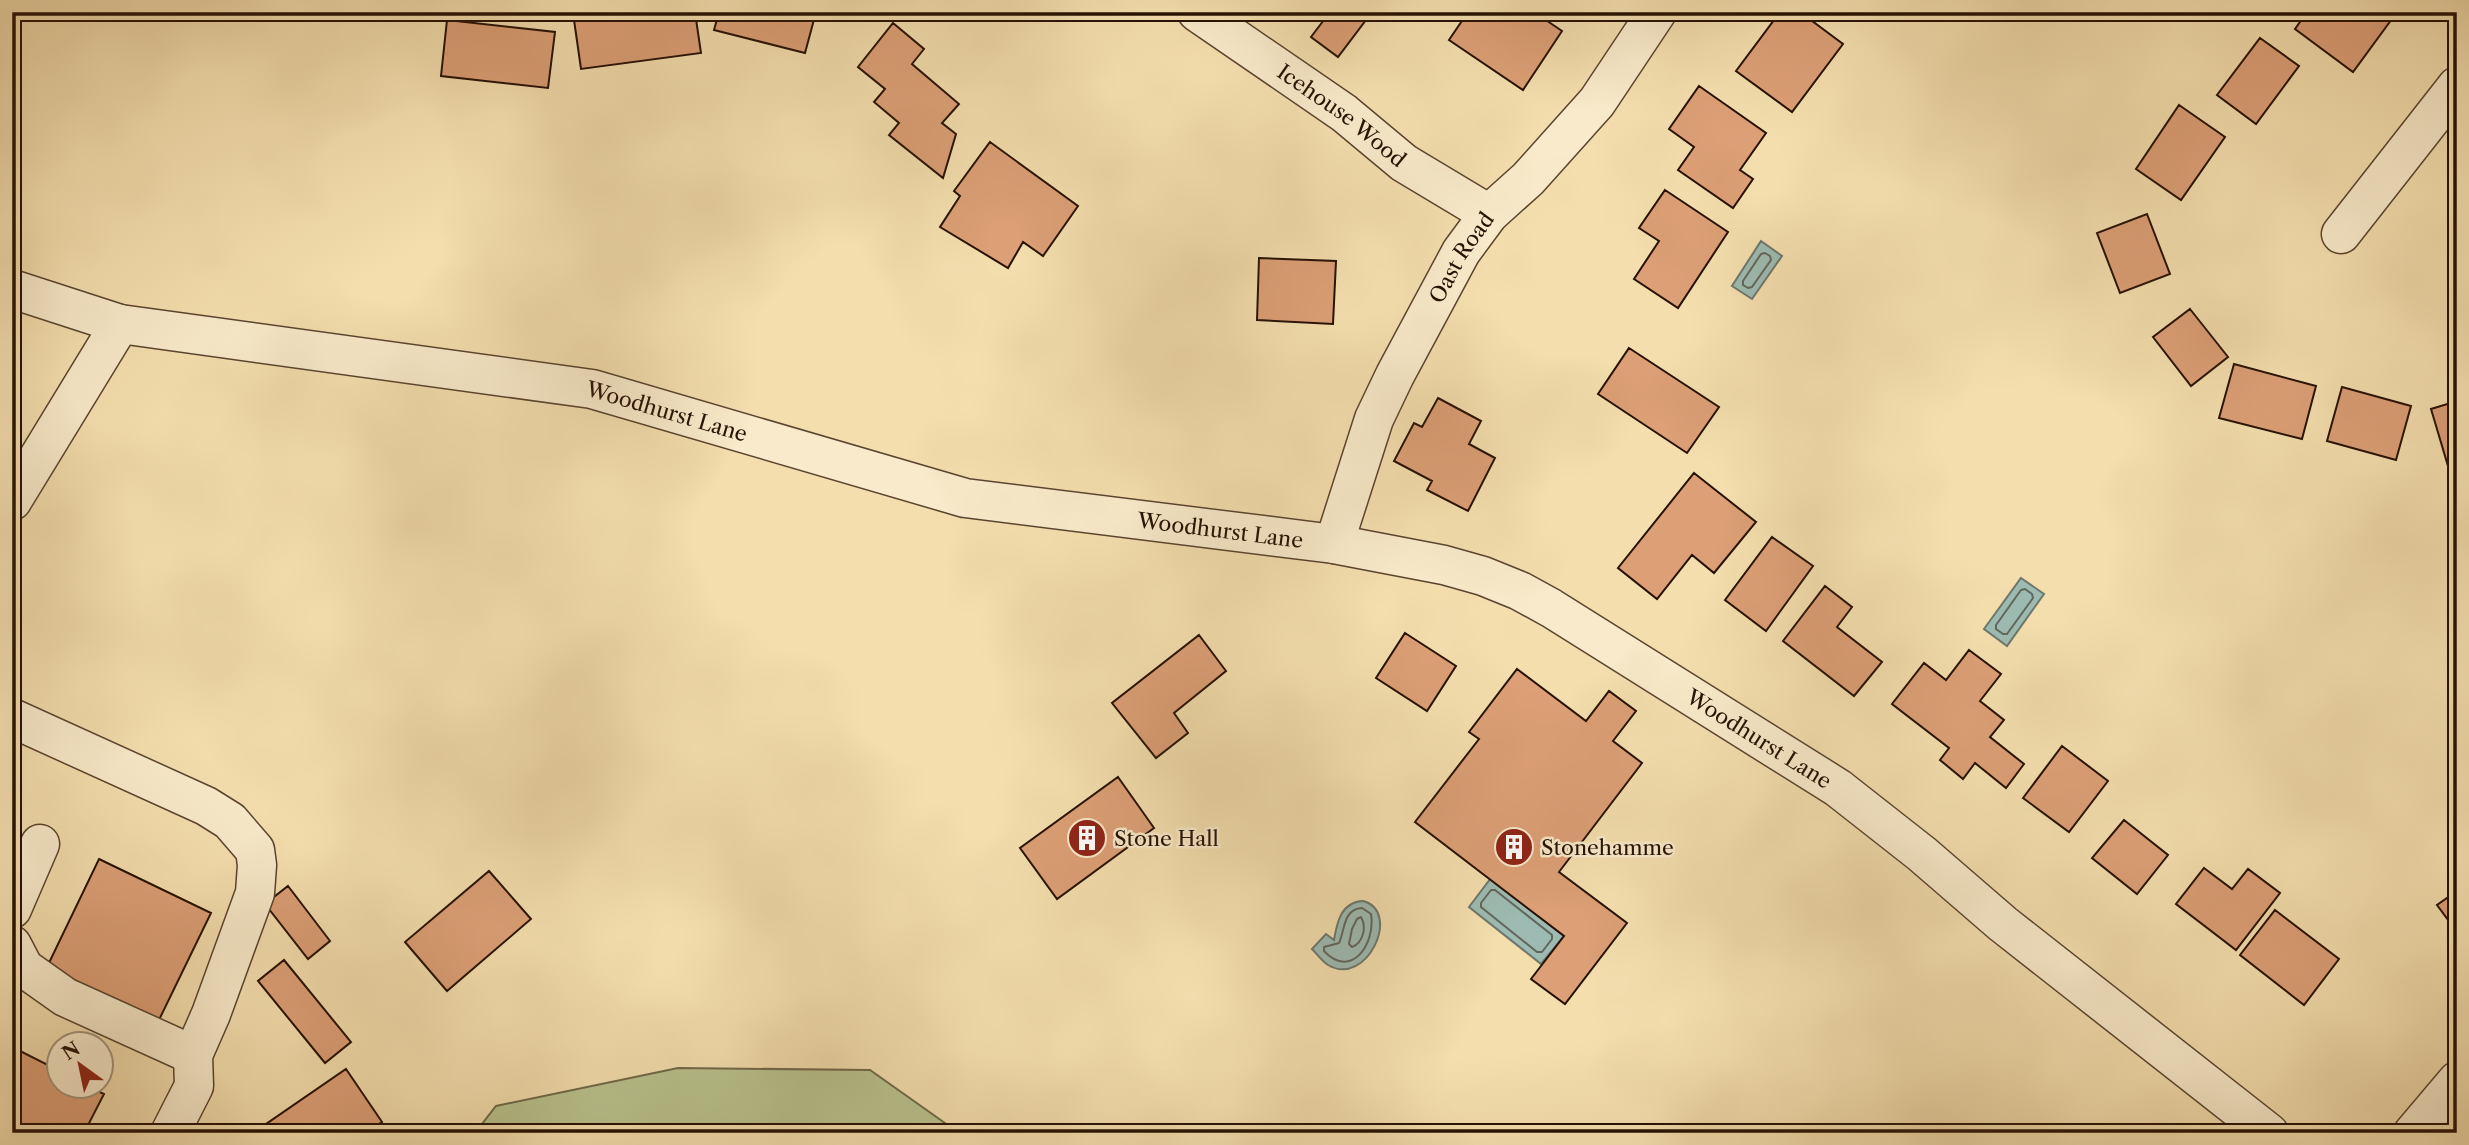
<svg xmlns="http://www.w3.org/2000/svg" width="2469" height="1145" viewBox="0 0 2469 1145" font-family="'Libre Caslon Text',serif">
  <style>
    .green { fill: #b8c28d; stroke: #6f6a49; stroke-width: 2 }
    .water { fill: #9dbbb2; stroke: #6d776d; stroke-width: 2 }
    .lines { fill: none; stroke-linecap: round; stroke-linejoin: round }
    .shore { stroke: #62665c; stroke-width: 2 }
    .building { fill: #dc9f76; stroke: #261105; stroke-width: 2 }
    .minor-casing { stroke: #5a442f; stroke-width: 41 }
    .minor { stroke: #f8eaca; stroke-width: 38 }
    .labels { text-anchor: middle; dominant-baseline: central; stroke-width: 5; stroke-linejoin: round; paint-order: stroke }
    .street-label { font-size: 21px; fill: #261105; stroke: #f8eaca }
    .poi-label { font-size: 21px; fill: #261105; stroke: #f8eaca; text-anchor: start }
  </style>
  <rect width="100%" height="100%" fill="#f4deae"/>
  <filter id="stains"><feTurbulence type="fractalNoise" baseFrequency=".00286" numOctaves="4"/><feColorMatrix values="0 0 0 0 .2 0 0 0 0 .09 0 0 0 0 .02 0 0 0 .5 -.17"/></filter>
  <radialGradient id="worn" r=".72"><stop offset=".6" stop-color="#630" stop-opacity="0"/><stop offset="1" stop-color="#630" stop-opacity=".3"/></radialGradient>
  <!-- green -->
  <path class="green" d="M678,1068L870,1070L959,1133H475L496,1106Z"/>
  <!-- water -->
  <path class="water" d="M1761,241L1782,256L1752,299L1732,286Z
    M2021,578L2044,594L2007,646L1984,629Z
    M1491,878L1564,936L1541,964L1469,907Z
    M1363,901C1402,911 1367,988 1328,965C1322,961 1317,954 1312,949L1326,934L1334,940C1337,922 1341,902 1363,901Z"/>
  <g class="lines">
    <!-- shore -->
    <path class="shore" d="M1765,253L1770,256L1771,260L1752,287L1748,288L1743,285V281L1761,254Z
      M2025,589L2032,594L2033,598L2007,634H2003L1996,629V625L2021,590Z
      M1491,890H1495L1552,935V939L1542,952H1537L1481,907V903Z
      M1362,908L1371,914C1376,944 1351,980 1324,951V947L1339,943C1345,930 1343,909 1362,908Z
      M1361,917C1367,927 1363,943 1352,947L1349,944L1352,929L1357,919Z"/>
  </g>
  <!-- building -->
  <path class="building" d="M695,12L701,53L581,69L573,13Z
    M719,12H816L805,53L714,30Z
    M1330,12H1372L1338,57L1311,37Z
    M1468,12H1534L1562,31L1523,90L1449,40Z
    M1780,12H1800L1843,44L1792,112L1736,71Z
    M2307,12H2397L2353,72L2295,29Z
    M447,20L555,32L548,88L441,76Z
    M893,23L924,49L912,64L959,104L942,123L956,134L943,178L889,135L899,123L874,102L885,89L858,67Z
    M2260,38L2299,66L2256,124L2217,95Z
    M12,66L18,68L12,83Z
    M1699,86L1766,133L1740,170L1753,179L1733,208L1678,170L1694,147L1669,129Z
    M2179,105L2225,137L2181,200L2136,169Z
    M990,142L1078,206L1043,256L1023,242L1008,268L940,227L960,196L954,191Z
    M1665,190L1728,232L1678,308L1634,279L1659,241L1639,228Z
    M2147,214L2170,274L2120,293L2097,233Z
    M1259,258L1336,261L1333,324L1257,320Z
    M2190,309L2228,357L2191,386L2153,337Z
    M1629,348L1719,407L1687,453L1598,394Z
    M2234,364L2316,386L2302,439L2219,418Z
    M2342,387L2411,406L2396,460L2327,441Z
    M1438,398L1481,421L1469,444L1495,458L1468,511L1427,490L1432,481L1394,461L1414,423L1422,427Z
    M2457,401V464L2448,466L2431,409Z
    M1694,473L1756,522L1714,573L1692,555L1657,599L1618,568Z
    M1772,537L1813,566L1766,631L1725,600Z
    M1825,586L1852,607L1837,627L1882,662L1854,696L1783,641Z
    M1405,633L1456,666L1427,711L1376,678Z
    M1199,635L1226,671L1174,713L1188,733L1156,758L1112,703Z
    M1969,650L2001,674L1980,701L2004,720L1990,737L2024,764L2006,788L1975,763L1963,779L1940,760L1949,748L1892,704L1924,663L1946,680Z
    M1517,669L1586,721L1609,691L1636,711L1613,741L1642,763L1559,872L1627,923L1565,1004L1531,979L1564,936L1415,822L1479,739L1469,732Z
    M2062,746L2108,781L2069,832L2023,798Z
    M1118,777L1154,828L1057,899L1020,848Z
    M2124,820L2168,855L2137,894L2092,858Z
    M99,859L211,913L157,1024L46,969Z
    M2204,868L2232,889L2248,869L2280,893L2236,950L2176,904Z
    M489,871L531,919L447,991L405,942Z
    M288,886L330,941L308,959L265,904Z
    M2457,891V932L2437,905Z
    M2275,910L2339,959L2304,1005L2240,955Z
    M284,960L351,1042L325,1063L258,981Z
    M16,1049L60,1071V1086H87L104,1094L84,1133H22L12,1128V1056Z
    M346,1069L382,1122L366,1133H253Z"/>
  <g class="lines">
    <defs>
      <g id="minor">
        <path id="s1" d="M1197,12L1344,113L1404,163L1489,214"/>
        <path d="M2341,234L2457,86"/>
        <path id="s2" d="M12,289L120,324L592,389L965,498L1334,544L1444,565L1483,576L1520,591L1551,608L1838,788L1922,854L2003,924L2269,1133"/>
        <path d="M12,501L120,324"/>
        <path id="s3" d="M1334,544L1374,419L1395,375L1461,252L1489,214L1528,179L1597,102L1657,12"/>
        <path d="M12,718L206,806L230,821L255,850L257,865L255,893L211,1014L193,1055L194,1086L170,1133"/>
        <path d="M12,909L40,844"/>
        <path d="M12,945L24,968L65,997L193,1055"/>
        <path d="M2413,1133L2457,1081"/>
      </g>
    </defs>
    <!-- minor casing -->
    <use href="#minor" class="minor-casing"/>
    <!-- minor -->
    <use href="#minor" class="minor"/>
  </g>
  <!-- icons -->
  <defs>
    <symbol id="building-disc" viewBox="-11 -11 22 22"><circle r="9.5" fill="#8f2418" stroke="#f8eaca"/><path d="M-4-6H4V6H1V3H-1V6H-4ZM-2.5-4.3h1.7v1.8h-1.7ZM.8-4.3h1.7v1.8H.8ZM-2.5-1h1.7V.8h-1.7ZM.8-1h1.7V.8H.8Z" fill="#fff"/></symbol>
  </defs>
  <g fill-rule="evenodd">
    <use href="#building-disc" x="1065" y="816" width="44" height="44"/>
    <use href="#building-disc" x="1492" y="825" width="44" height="44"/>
  </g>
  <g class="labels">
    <!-- street labels -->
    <g class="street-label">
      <text stroke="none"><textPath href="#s1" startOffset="178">Icehouse Wood</textPath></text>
      <text stroke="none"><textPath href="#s3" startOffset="315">Oast Road</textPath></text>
      <text stroke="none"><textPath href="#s2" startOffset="668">Woodhurst Lane</textPath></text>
      <text stroke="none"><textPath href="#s2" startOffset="1236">Woodhurst Lane</textPath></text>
      <text stroke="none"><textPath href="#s2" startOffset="1824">Woodhurst Lane</textPath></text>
    </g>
    <!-- poi labels -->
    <g class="poi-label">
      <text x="1114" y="838">Stone Hall</text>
      <text x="1541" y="847">Stonehamme</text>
    </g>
  </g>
  <!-- margin -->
  <rect width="2469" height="1145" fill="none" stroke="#f4deae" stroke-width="42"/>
  <rect x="14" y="14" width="2441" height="1117" fill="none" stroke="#261105" stroke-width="3.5"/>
  <rect x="21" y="21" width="2427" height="1103" fill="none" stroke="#261105" stroke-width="2"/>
  <!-- north arrow -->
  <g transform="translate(80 1065) rotate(327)"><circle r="33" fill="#f8eaca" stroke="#a4937b" stroke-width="2"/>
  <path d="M0-5L12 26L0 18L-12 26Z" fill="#8f2418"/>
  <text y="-10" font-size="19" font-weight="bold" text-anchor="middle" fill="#261105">N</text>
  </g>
  <rect width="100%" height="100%" filter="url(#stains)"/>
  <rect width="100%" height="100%" fill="url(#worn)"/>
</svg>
